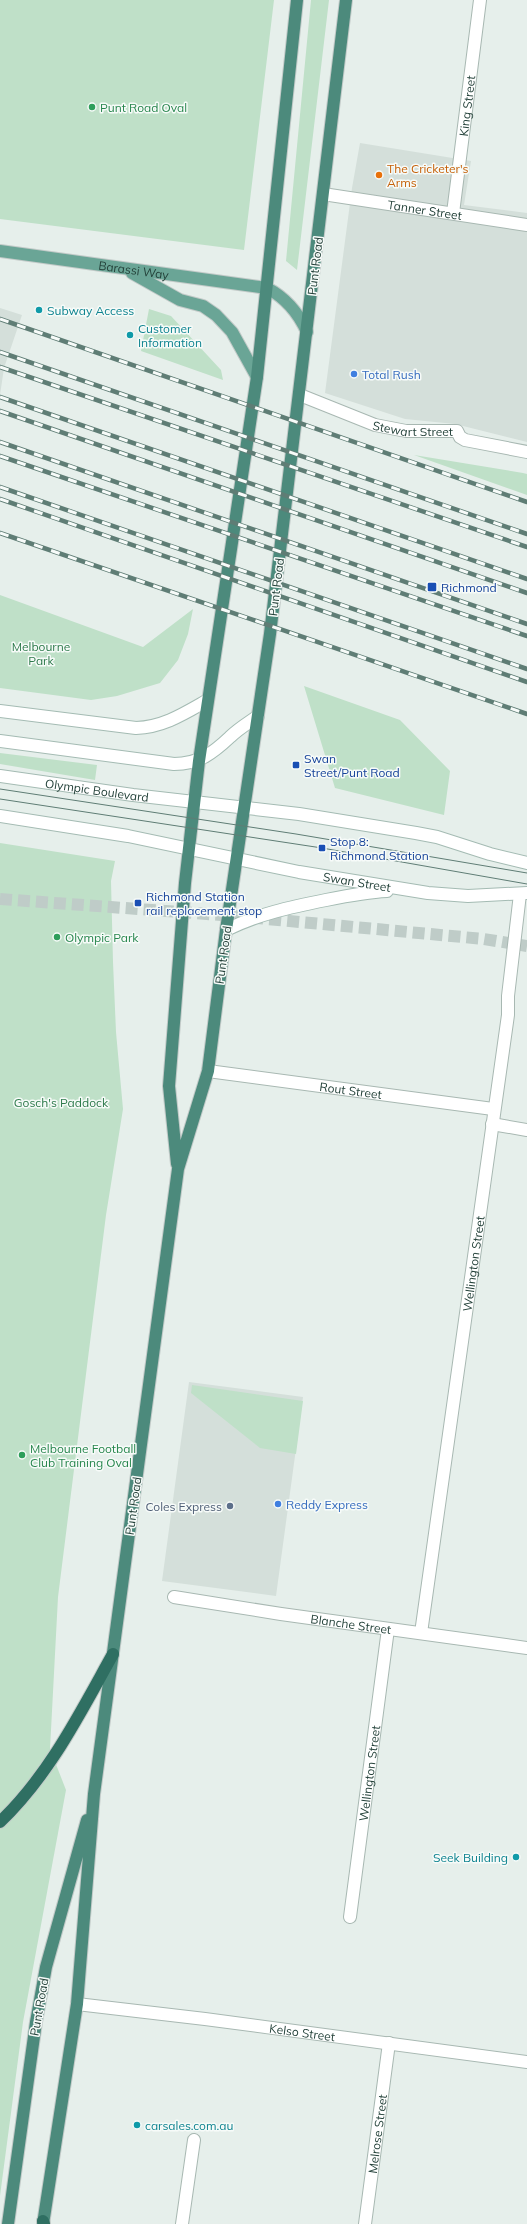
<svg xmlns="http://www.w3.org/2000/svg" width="527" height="2224" viewBox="0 0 527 2224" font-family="Mulish,sans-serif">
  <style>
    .built { fill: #d4dfda }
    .green { fill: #bfe0c8 }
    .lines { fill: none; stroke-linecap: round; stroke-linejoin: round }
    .motorway-tunnel { stroke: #bfccc8; stroke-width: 12; stroke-dasharray: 12 6; stroke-linecap: butt }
    .minor-casing { stroke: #a8b8b2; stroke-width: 14 }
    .secondary-casing { stroke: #a4bbb3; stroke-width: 14 }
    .primary-casing { stroke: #c2cac8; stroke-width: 14 }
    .trunk-casing { stroke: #c2cac8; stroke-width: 14 }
    .motorway-casing { stroke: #c2cac8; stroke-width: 14 }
    .minor { stroke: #fff; stroke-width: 12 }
    .secondary { stroke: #fff; stroke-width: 12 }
    .primary { stroke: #6aa596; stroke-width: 12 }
    .trunk { stroke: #4c8a7c; stroke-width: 12 }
    .motorway { stroke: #2f6f62; stroke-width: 12 }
    .tram { stroke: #5f7d75; stroke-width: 1 }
    .rail-casing { stroke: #5f7d75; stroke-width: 4.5 }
    .rail { stroke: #f7fbf9; stroke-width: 3; stroke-dasharray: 9; stroke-linecap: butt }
    .leisure-dot { fill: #2e9e5b; stroke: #f7fbf9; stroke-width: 1.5 }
    .food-dot { fill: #e8710a; stroke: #f7fbf9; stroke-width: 1.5 }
    .culture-dot { fill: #0f9aa8; stroke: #f7fbf9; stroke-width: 1.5 }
    .shop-dot { fill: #3f7fe0; stroke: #f7fbf9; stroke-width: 1.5 }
    .transit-dot { fill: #1a4fb4; stroke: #f7fbf9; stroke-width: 1.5 }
    .service-dot { fill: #5c6f8a; stroke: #f7fbf9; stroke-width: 1.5 }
    .labels { text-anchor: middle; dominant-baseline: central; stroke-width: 3; stroke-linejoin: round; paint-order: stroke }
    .street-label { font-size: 12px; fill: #24423a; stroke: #f7fbf9 }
    .leisure-label { font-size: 12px; fill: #27864d; stroke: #f7fbf9; text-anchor: start }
    .food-label { font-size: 12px; fill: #c56008; stroke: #f7fbf9; text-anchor: start }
    .culture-label { font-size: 12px; fill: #0d838f; stroke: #f7fbf9; text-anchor: start }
    .shop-label { font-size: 12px; fill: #366cbe; stroke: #f7fbf9; text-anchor: start }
    .transit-label { font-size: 12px; fill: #164399; stroke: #f7fbf9; text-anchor: start }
    .park-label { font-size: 12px; fill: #2d7a4b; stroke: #f7fbf9 }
    .service-label { font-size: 12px; fill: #4e5e75; stroke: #f7fbf9; text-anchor: end }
  </style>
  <rect width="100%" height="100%" fill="#e6efeb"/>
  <!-- built -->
  <path class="built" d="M360,143L471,161L464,205L527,213V442L455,424L405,419L325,393L352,188Z
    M0,308L22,315L4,368L0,395Z
    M189,1382L303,1397L276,1596L162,1581Z"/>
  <!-- green -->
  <path class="green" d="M0,0H274L244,250L0,219Z
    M311,0H329L297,270L286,261Z
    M149,309L171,316L221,370L223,380L141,351Z
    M414,455L523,473L527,474V495Z
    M0,595L143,647L193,609L188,634L178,660L160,683L117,696L91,700L0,688Z
    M304,686L400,720L450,771L444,815L335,788Z
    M0,753L97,765L95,780L0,764Z
    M0,843L115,861L111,881L113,962L116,1032L123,1109L106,1215L58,1597L50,1749L66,1790L23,2022L0,2196Z
    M192,1385L303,1401L296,1454L260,1448L191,1393Z"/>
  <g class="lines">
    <!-- motorway-tunnel -->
    <path class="motorway-tunnel" d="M0,899L235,916L484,939L527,946"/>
    <defs>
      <g id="minor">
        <path id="s1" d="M323,194L527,225"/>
        <path id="s2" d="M453,213L480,0"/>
        <path id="s3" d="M300,395L375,425L406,431H457L460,437L465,440L527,452"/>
        <path id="s4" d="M208,1071L493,1109"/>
        <path d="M492,1124L527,1130"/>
        <path id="s5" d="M174,1597L281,1614L527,1648"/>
        <path id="s6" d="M421,1633L508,1015V996L520,894"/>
        <path id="s7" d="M350,1917L388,1629"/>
        <path id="s8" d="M77,2004L205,2019L527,2062"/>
        <path d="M182,2224L194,2140"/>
        <path id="s9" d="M365,2224L389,2043"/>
      </g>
      <g id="secondary">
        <path d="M0,711L136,728C164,727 185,713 208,700"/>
        <path d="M0,741L174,764C199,764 213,753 230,737C238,729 248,723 258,716"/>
        <path id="s10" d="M0,776L133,795L299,814L416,833L437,837L490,854L527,863"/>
        <path id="s11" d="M0,816L128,836L299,872L428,893L468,896L527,893"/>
        <path d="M226,930C258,914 291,907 326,900C346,896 366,892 387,891"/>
      </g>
      <g id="primary">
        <path id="s12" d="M0,251L267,288C286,298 298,312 307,332"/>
        <path d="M132,273L180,300L203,306L216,315L232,332L257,377"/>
      </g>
      <path id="trunk" d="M177,1164L169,1086L185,883L199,761L257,377L297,0
        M8,2224L36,2022L46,1967L87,1820
        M43,2224L77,2004L94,1794L178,1169L208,1071L226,930L270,634L346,0"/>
      <path id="motorway" d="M0,1822C50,1774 80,1713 113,1654
        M43,2221L44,2224"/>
    </defs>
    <!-- minor casing -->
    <use href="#minor" class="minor-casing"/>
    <!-- secondary casing -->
    <use href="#secondary" class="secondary-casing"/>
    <!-- primary casing -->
    <use href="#primary" class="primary-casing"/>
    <!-- trunk casing -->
    <use href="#trunk" class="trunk-casing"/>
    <!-- motorway casing -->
    <use href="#motorway" class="motorway-casing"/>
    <!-- minor -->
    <use href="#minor" class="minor"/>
    <!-- secondary -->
    <use href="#secondary" class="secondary"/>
    <!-- primary -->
    <use href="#primary" class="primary"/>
    <!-- trunk -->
    <use href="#trunk" class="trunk"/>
    <!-- motorway -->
    <use href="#motorway" class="motorway"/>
    <!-- tram -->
    <path class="tram" d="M0,789L296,834L527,873
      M0,799L322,848L527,884"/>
    <defs>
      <path id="rail" d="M0,319L527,502
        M0,352L527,534
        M0,367L527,547
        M0,397L527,579
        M0,411L527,593
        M0,442L527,624
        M0,456L527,636
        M0,487L527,669
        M0,499L527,682
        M0,533L527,714"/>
    </defs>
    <!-- rail casing -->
    <use href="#rail" class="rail-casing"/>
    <!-- rail -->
    <use href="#rail" class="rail"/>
  </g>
  <!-- markers -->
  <g class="leisure-dot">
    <circle cx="92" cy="107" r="4"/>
    <circle cx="57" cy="937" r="4"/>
    <circle cx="22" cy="1455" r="4"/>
  </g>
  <circle class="food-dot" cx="379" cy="175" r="4"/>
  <g class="culture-dot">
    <circle cx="39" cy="310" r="4"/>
    <circle cx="130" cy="335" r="4"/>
    <circle cx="516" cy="1857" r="4"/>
    <circle cx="137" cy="2125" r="4"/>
  </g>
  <g class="shop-dot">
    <circle cx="354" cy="374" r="4"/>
    <circle cx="278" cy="1504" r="4"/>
  </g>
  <g class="transit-dot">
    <rect x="427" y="582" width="10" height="10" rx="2"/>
    <rect x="292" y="761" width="8" height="8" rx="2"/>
    <rect x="318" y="844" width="8" height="8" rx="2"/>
    <rect x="134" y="899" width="8" height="8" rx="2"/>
  </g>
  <circle class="service-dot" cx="230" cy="1506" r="4"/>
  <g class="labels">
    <!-- street labels -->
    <g class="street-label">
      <text stroke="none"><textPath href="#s2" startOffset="108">King Street</textPath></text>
      <text stroke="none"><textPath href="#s1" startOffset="103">Tanner Street</textPath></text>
      <text transform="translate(315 266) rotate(-83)">Punt Road</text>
      <text stroke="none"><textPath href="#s12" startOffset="135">Barassi Way</textPath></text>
      <text stroke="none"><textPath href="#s3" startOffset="119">Stewart Street</textPath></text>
      <text transform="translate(276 587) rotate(-83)">Punt Road</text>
      <text stroke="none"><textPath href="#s10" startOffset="98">Olympic Boulevard</textPath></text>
      <text stroke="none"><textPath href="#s11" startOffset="363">Swan Street</textPath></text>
      <text transform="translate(223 955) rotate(-82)">Punt Road</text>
      <text stroke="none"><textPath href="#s4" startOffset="144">Rout Street</textPath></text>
      <text stroke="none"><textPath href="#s6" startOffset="373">Wellington Street</textPath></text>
      <text transform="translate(133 1506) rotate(-82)">Punt Road</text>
      <text stroke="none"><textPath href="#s5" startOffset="179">Blanche Street</textPath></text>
      <text stroke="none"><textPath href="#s7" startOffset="145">Wellington Street</textPath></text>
      <text transform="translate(39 2007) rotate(-80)">Punt Road</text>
      <text stroke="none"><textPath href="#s8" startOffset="227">Kelso Street</textPath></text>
      <text stroke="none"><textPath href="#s9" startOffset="91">Melrose Street</textPath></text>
    </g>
    <!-- leisure labels -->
    <g class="leisure-label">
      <text x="100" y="107">Punt Road Oval</text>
      <text x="65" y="937">Olympic Park</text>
      <text x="30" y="1448">Melbourne Football<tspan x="30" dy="14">Club Training Oval</tspan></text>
    </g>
    <!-- food labels -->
    <g class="food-label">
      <text x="387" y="168">The Cricketer's<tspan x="387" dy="14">Arms</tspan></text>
    </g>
    <!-- culture labels -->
    <g class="culture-label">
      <text x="47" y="310">Subway Access</text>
      <text x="138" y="328">Customer<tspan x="138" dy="14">Information</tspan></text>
      <text x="508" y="1857" text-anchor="end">Seek Building</text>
      <text x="145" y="2125">carsales.com.au</text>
    </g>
    <!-- shop labels -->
    <g class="shop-label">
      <text x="362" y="374">Total Rush</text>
      <text x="286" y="1504">Reddy Express</text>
    </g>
    <!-- transit labels -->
    <g class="transit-label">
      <text x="441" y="587">Richmond</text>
      <text x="304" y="758">Swan<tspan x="304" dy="14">Street/Punt Road</tspan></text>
      <text x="330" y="841">Stop 8:<tspan x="330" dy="14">Richmond Station</tspan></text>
      <text x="146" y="896">Richmond Station<tspan x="146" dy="14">rail replacement stop</tspan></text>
    </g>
    <!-- park labels -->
    <g class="park-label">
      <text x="41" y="646">Melbourne<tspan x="41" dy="14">Park</tspan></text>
      <text x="61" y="1102">Gosch's Paddock</text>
    </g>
    <!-- service labels -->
    <g class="service-label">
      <text x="222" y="1506">Coles Express</text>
    </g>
  </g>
</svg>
